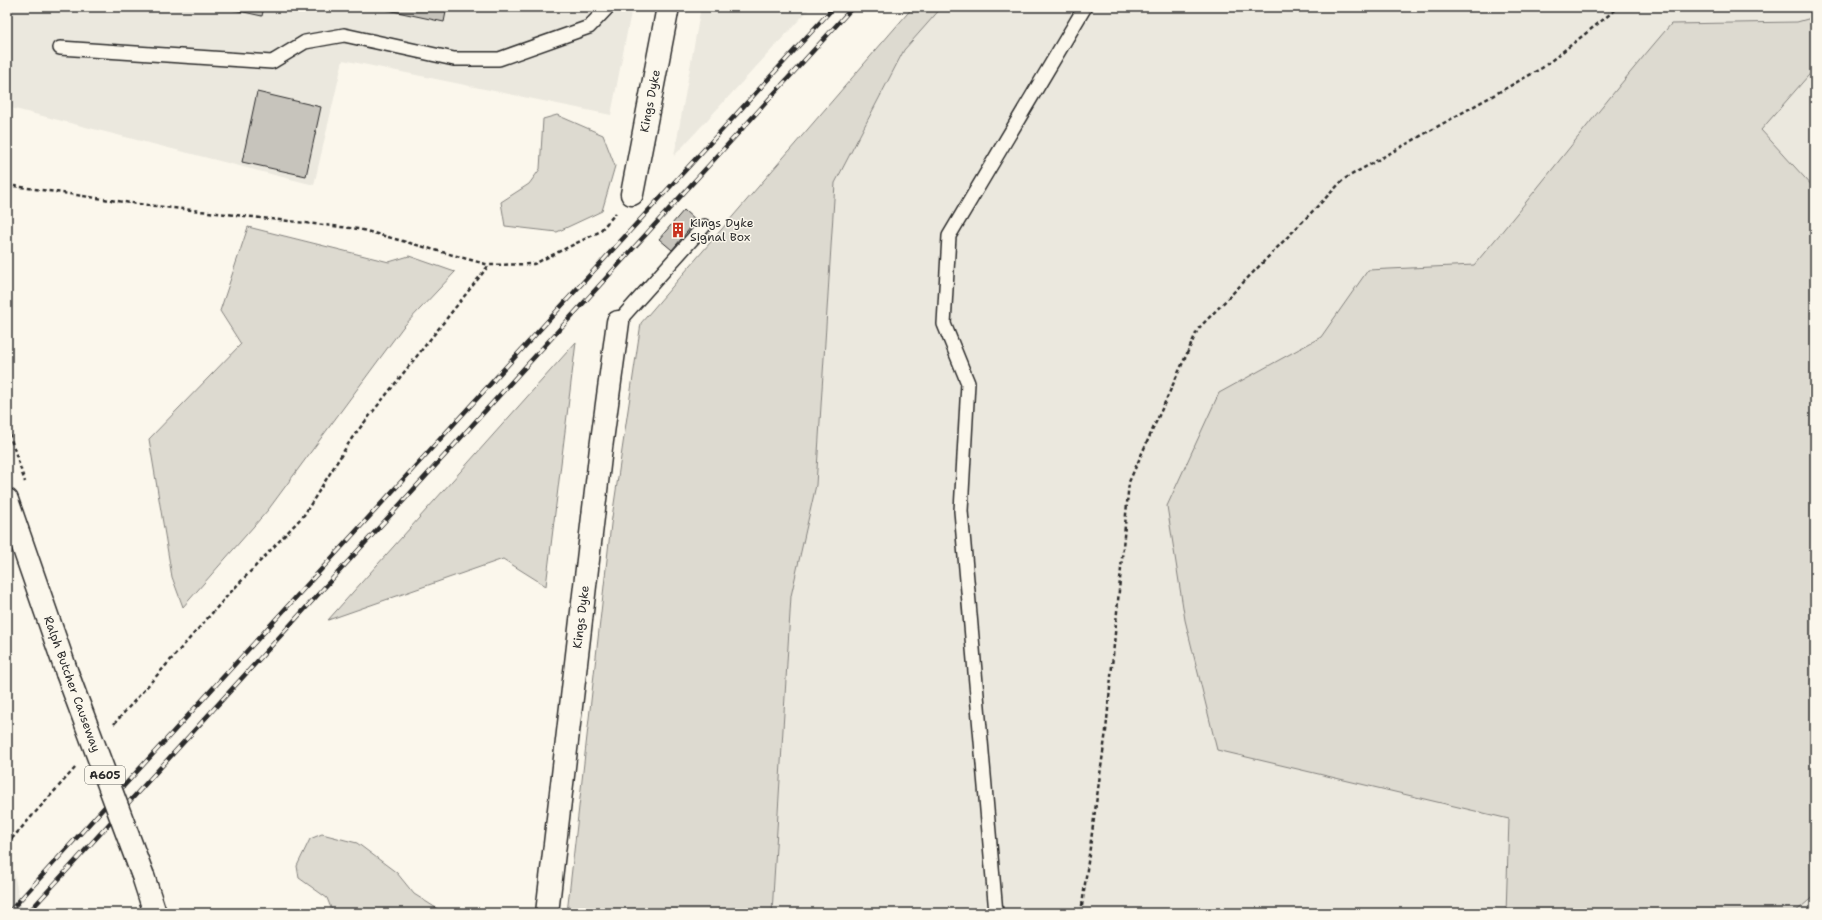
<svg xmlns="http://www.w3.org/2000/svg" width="1822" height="920" viewBox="0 0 1822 920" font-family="'Shantell Sans',sans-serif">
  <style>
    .built { fill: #ebe8de }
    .green { fill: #dddad0; stroke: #84827e }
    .building { fill: #c7c4bc; stroke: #2b2b2b }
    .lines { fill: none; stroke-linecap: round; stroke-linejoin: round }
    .lane-casing { stroke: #2b2b2b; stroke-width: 16 }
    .street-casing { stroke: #2b2b2b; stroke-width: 25 }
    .primary-casing { stroke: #2b2b2b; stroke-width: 25 }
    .path { stroke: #2b2b2b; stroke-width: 2.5; stroke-dasharray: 4 3; stroke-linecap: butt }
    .lane { stroke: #fbf7ec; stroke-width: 13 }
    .street { stroke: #fbf7ec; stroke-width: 22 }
    .primary { stroke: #fbf7ec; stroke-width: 22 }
    .rail-casing { stroke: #2b2b2b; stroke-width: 4.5 }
    .rail { stroke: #fbf7ec; stroke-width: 3; stroke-dasharray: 9; stroke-linecap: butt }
    .primary-bridge-casing { stroke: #2b2b2b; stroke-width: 25; stroke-linecap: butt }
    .primary-bridge { stroke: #fbf7ec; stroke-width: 22 }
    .labels { text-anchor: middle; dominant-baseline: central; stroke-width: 3; stroke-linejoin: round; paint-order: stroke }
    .shield { fill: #fbf7ec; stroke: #696865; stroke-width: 1 }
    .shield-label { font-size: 11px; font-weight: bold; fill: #2b2b2b }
    .street-label { font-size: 12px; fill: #2b2b2b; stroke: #fbf7ec }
    .poi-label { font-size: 12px; fill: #2b2b2b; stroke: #fbf7ec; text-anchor: start }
  </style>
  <rect width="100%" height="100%" fill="#fbf7ec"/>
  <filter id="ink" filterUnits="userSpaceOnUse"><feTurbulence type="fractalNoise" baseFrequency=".025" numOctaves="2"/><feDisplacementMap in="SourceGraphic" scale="8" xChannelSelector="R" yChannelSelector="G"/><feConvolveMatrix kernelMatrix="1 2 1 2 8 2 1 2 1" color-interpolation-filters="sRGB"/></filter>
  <g filter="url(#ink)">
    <!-- built -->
    <path class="built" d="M7,7H632L611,115L343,60L314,185L7,107Z
      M701,7H811L674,156Z
      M941,7H1815V913H772L791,596L816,485L835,183L904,50Z
      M7,871L14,875L23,913H7Z"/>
    <!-- green -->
    <path class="green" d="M913,7H942L904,50L835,183L816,485L791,596L772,913H567L611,524L641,323Z
      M1815,17V68L1761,130L1815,189V895L1794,913H1506L1509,819L1217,750L1185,620L1167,506L1219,393L1321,337L1368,270L1474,265C1541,186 1603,103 1671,24L1797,22Z
      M557,115L603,135L615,166L602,211L557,232L505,226L501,202L529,184L540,169L543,119Z
      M248,227L389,262L409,256L455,272L403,327L268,510L183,607L172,577L149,439L241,344L220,311Z
      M576,342L546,586L503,559L328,620Z
      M322,834L357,843L397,873L414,894L444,913H333L327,898L299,878L297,866L310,839Z"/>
    <!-- building -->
    <path class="building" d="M221,7H264L262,16Z
      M374,7H447L444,22Z
      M257,92L321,107L306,176L242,162Z
      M684,210L696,221L672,250L659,239Z"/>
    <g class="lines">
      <defs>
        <path id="lane" d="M60,48L272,62L305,42L344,35L454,59H499L589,27L608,7
          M618,322L704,226
          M996,913L961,511L968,383L944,324L949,236L1085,7"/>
        <path id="street" d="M632,194L668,7
          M547,913L601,448L618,322"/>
        <path id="primary" d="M7,500L67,673
          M143,876L155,913"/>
      </defs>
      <!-- lane casing -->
      <use href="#lane" class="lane-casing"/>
      <!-- street casing -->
      <use href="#street" class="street-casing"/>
      <!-- primary casing -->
      <use href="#primary" class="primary-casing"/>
      <!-- path -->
      <path class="path" d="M7,185L138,204L359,229L489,265
        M7,427L25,482
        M114,724L228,595L304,515L352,438L489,265L534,264L599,232L616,213
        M7,844L76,767
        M1081,913L1106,731L1129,482L1198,329L1344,179L1542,68L1619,7"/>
      <!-- lane -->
      <use href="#lane" class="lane"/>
      <!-- street -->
      <use href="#street" class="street"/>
      <!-- primary -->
      <use href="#primary" class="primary"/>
      <defs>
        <path id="rail" d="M8,913L834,7
          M28,913L853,7"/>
      </defs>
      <!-- rail casing -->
      <use href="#rail" class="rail-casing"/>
      <!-- rail -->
      <use href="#rail" class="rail"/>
      <defs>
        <path id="primary-bridge" d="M67,673L143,876"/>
      </defs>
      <!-- primary-bridge casing -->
      <use href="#primary-bridge" class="primary-bridge-casing"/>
      <!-- primary-bridge -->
      <use href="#primary-bridge" class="primary-bridge"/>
    </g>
  </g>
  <!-- icons -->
  <defs>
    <symbol id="building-bare" viewBox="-9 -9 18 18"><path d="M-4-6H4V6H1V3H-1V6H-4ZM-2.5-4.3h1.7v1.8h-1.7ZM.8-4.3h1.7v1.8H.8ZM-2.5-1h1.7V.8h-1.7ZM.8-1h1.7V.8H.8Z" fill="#c8321e" stroke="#fbf7ec" stroke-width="2.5" paint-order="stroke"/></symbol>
  </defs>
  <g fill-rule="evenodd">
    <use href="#building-bare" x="667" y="219" width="22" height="22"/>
  </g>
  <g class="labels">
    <!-- shield labels -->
    <rect class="shield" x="85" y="766" width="40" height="18" rx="3"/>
    <g class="shield-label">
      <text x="105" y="775">A605</text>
    </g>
    <!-- street labels -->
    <g class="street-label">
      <text transform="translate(650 101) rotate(-79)">Kings Dyke</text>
      <text transform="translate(581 617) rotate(-83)">Kings Dyke</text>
      <text transform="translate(72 684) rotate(70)">Ralph Butcher Causeway</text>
    </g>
    <!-- poi labels -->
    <g class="poi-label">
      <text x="690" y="223">Kings Dyke<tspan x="690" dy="14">Signal Box</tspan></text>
    </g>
  </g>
  <!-- margin -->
  <rect width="1822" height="920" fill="none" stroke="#fbf7ec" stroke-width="24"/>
  <rect x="12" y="12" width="1798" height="896" fill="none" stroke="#2b2b2b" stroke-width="1.5" filter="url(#ink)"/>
</svg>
